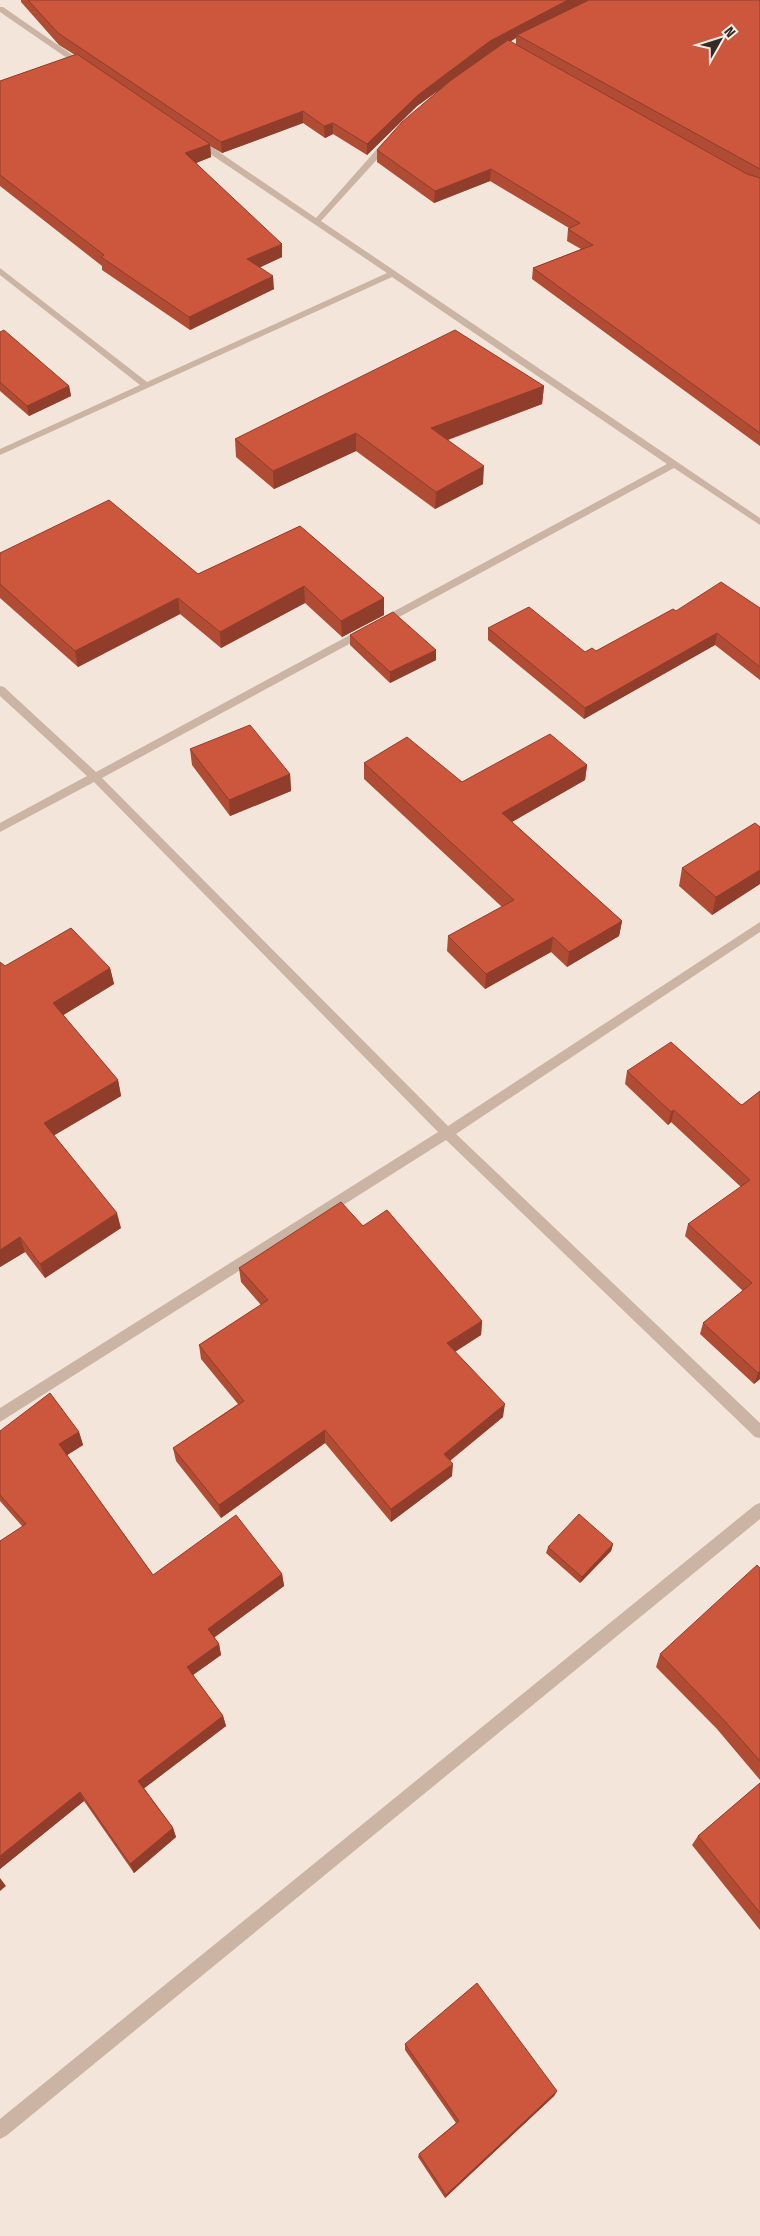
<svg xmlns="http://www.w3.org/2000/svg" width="760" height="2236" viewBox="0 0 760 2236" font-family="'Fira Sans Condensed',sans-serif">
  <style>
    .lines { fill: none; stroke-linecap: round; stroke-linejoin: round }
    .minor { fill: #cbb4a4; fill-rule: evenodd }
    .wall { fill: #b04b34; fill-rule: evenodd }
    .shaded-wall { fill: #903d2b }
    .building { fill: #cd573d; stroke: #903d2b }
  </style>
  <rect width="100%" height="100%" fill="#f3e5d9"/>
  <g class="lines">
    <!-- minor -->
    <path class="minor" d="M0,7H3L87,65L80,67L0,12Z
      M194,139H200L316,218L385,140H391V144L321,221L760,518V525L674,468L102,778L448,1126L760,922V932L456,1134L760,1423V1438L755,1437L446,1140L0,1422V1408L438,1132L94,782L0,832V823L87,776L0,696V686L4,687L96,772L667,464L392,277L0,455V449L140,385L0,275V268L147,382L387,273L194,143Z
      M760,1503V1519L6,2136L0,2139V2119L755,1505Z"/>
  </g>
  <!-- wall -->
  <path class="wall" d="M21,0H760V446L532,279L533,268L581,249L567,241L568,229L569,228L490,181L434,203L377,162V150L439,90L417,106L367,155L333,134L325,138L303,123L222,153L210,146L211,157L196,163L282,257L260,267L274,289L190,330L102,270V266L0,186V81L75,55L59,45L21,2ZM516,38V45L510,42Z
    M0,332L69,386L71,396L29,416L0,391Z
    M544,386L542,404L448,440L483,484L435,509L356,451L274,489L236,457L235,439Z
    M300,526L384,598V615L342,637L305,603L221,648L180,614L78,667L0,598V553L198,574Z
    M760,608V680L715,645L584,719L488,640V628L585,652L596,651L676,611Z
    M350,635L436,660L390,683L350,645Z
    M190,749L290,774L291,791L230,816L192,765Z
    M364,763L462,782L587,765L585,780L512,822L622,921L619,936L567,967L551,952L485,989L447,951L448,936L502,907L364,779Z
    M760,827V884L712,915L679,886L682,868Z
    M0,962L5,966L110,968L114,984L63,1015L118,1080L121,1096L54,1135L121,1228L45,1278L25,1252L0,1267Z
    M627,1071L742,1105L760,1091V1379L754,1384L700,1334L703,1323L743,1291L685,1236L688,1224L741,1187L671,1122L668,1125L625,1084Z
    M363,1226L482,1321L481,1335L455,1352L503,1417L450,1461L452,1476L391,1522L325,1443L221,1518L176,1461L173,1448L238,1404L201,1359L199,1345L261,1305L241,1282L239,1268Z
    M0,1431L79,1432L83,1445L67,1455L153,1575L282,1574L284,1586L214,1637L219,1644L221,1655L193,1675L223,1716L226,1726L144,1788L173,1828L176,1837L134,1873L84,1801L0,1869L22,1526L0,1501Z
    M613,1544L611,1551L580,1583L546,1553L548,1547Z
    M760,1568V1780L717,1729L656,1667L660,1654Z
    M760,1783V1930L692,1845L698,1836Z
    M405,2044L557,2091L554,2096L445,2198L418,2157L419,2154L456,2123L405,2050Z"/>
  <!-- shaded-wall -->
  <path class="shaded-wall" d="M568,0H592L517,35L516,38L490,53L417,106L367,155V144L418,95L490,41Z
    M303,111V123L222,153L221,142Z
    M333,123V134L325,138L324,126Z
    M210,144L211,157L186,167L185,153Z
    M491,169L490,181L434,203L435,191Z
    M282,244V257L248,273L247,259Z
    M273,276L274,289L190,330L189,317Z
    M69,386L71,396L29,416L27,406Z
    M544,386L542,404L431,446V428Z
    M356,433V451L274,489L273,471Z
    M484,466L483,484L435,509L436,492Z
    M304,586L305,603L221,648L220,632Z
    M178,598L180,614L78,667L75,651Z
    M384,598V615L342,637L341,621Z
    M717,633L715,645L584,719L585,708Z
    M436,650V660L390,683V672Z
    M587,765L585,780L501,828L502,813Z
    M290,774L291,791L230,816L229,800Z
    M760,870V884L712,915L716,897Z
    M622,921L619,936L567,967L569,952Z
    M553,937L551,952L485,989L486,974Z
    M110,968L114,984L57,1019L53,1003Z
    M118,1080L121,1096L48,1139L44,1123Z
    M674,1110L671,1122L668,1125L671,1112Z
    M117,1213L121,1228L45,1278L40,1264Z
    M20,1237L25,1252L0,1267V1250Z
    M482,1321L481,1335L446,1357L447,1343Z
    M760,1371V1379L754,1384L758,1373Z
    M505,1404L503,1417L443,1466L444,1454Z
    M325,1430V1443L221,1518L219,1505Z
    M79,1432L83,1445L64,1457L59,1444Z
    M453,1464L452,1476L391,1522V1509Z
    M613,1544L611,1551L580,1583L582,1577Z
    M282,1574L284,1586L211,1640L208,1629Z
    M219,1644L221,1655L190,1677L187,1667Z
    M223,1716L226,1726L142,1790L138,1781Z
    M80,1792L84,1801L0,1869V1856Z
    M173,1828L176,1837L134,1873L130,1864Z
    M0,1878L6,1886L0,1891Z
    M557,2091L554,2096L445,2198L446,2195Z"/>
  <!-- building -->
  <path class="building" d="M28,0H568L490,41L418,95L367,144L333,123L324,126L303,111L221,142L58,33Z
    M589,0H760V169L517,35Z
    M508,40L747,174L760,178V433L533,268L593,245L568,229L580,223L491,169L435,191L377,150L402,122L450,81Z
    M77,54L210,144L185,153L282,244L247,259L273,276L189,317L101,257L104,255L0,175V81Z
    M4,330L69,386L27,406L0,382V332Z
    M455,330L544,386L431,428L484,466L436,492L356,433L273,471L235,439Z
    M109,500L198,574L300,526L384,598L341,621L304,586L220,632L178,598L75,651L0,584V553Z
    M721,582L760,608V667L717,633L585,708L488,628L529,607L585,652L592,648L596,651L673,609L676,611Z
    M393,612L436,650L390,672L350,635Z
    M250,725L290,774L229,800L190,749Z
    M550,734L587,765L502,813L622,921L569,952L553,937L486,974L448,936L514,900L364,763L407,737L462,782Z
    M755,823L760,827V870L716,897L682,868Z
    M71,928L110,968L53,1003L118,1080L44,1123L117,1213L40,1264L20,1237L0,1250V962L5,966Z
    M671,1042L740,1104L742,1105L760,1091V1371L758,1373L703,1323L752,1283L688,1224L750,1180L674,1110L671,1112L627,1071Z
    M341,1202L363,1226L387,1210L482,1321L447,1343L505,1404L444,1454L453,1464L391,1509L325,1430L219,1505L173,1448L244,1401L199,1345L268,1300L239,1268Z
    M50,1393L79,1432L59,1444L153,1575L236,1515L282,1574L208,1629L219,1644L187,1667L223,1716L138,1781L173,1828L130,1864L80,1792L0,1856V1541L26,1524L0,1495V1431Z
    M579,1514L613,1544L582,1577L548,1547Z
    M757,1565L760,1568V1761L722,1718L660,1654Z
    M760,1783V1913L698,1836Z
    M477,1983L557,2091L446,2195L419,2154L459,2121L405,2044Z"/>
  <!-- north arrow -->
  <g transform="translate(720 40) rotate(51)" stroke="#faefe5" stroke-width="4" paint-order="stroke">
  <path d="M0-4L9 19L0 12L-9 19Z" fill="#362a26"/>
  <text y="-8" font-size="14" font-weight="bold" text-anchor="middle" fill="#362a26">N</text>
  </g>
</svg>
